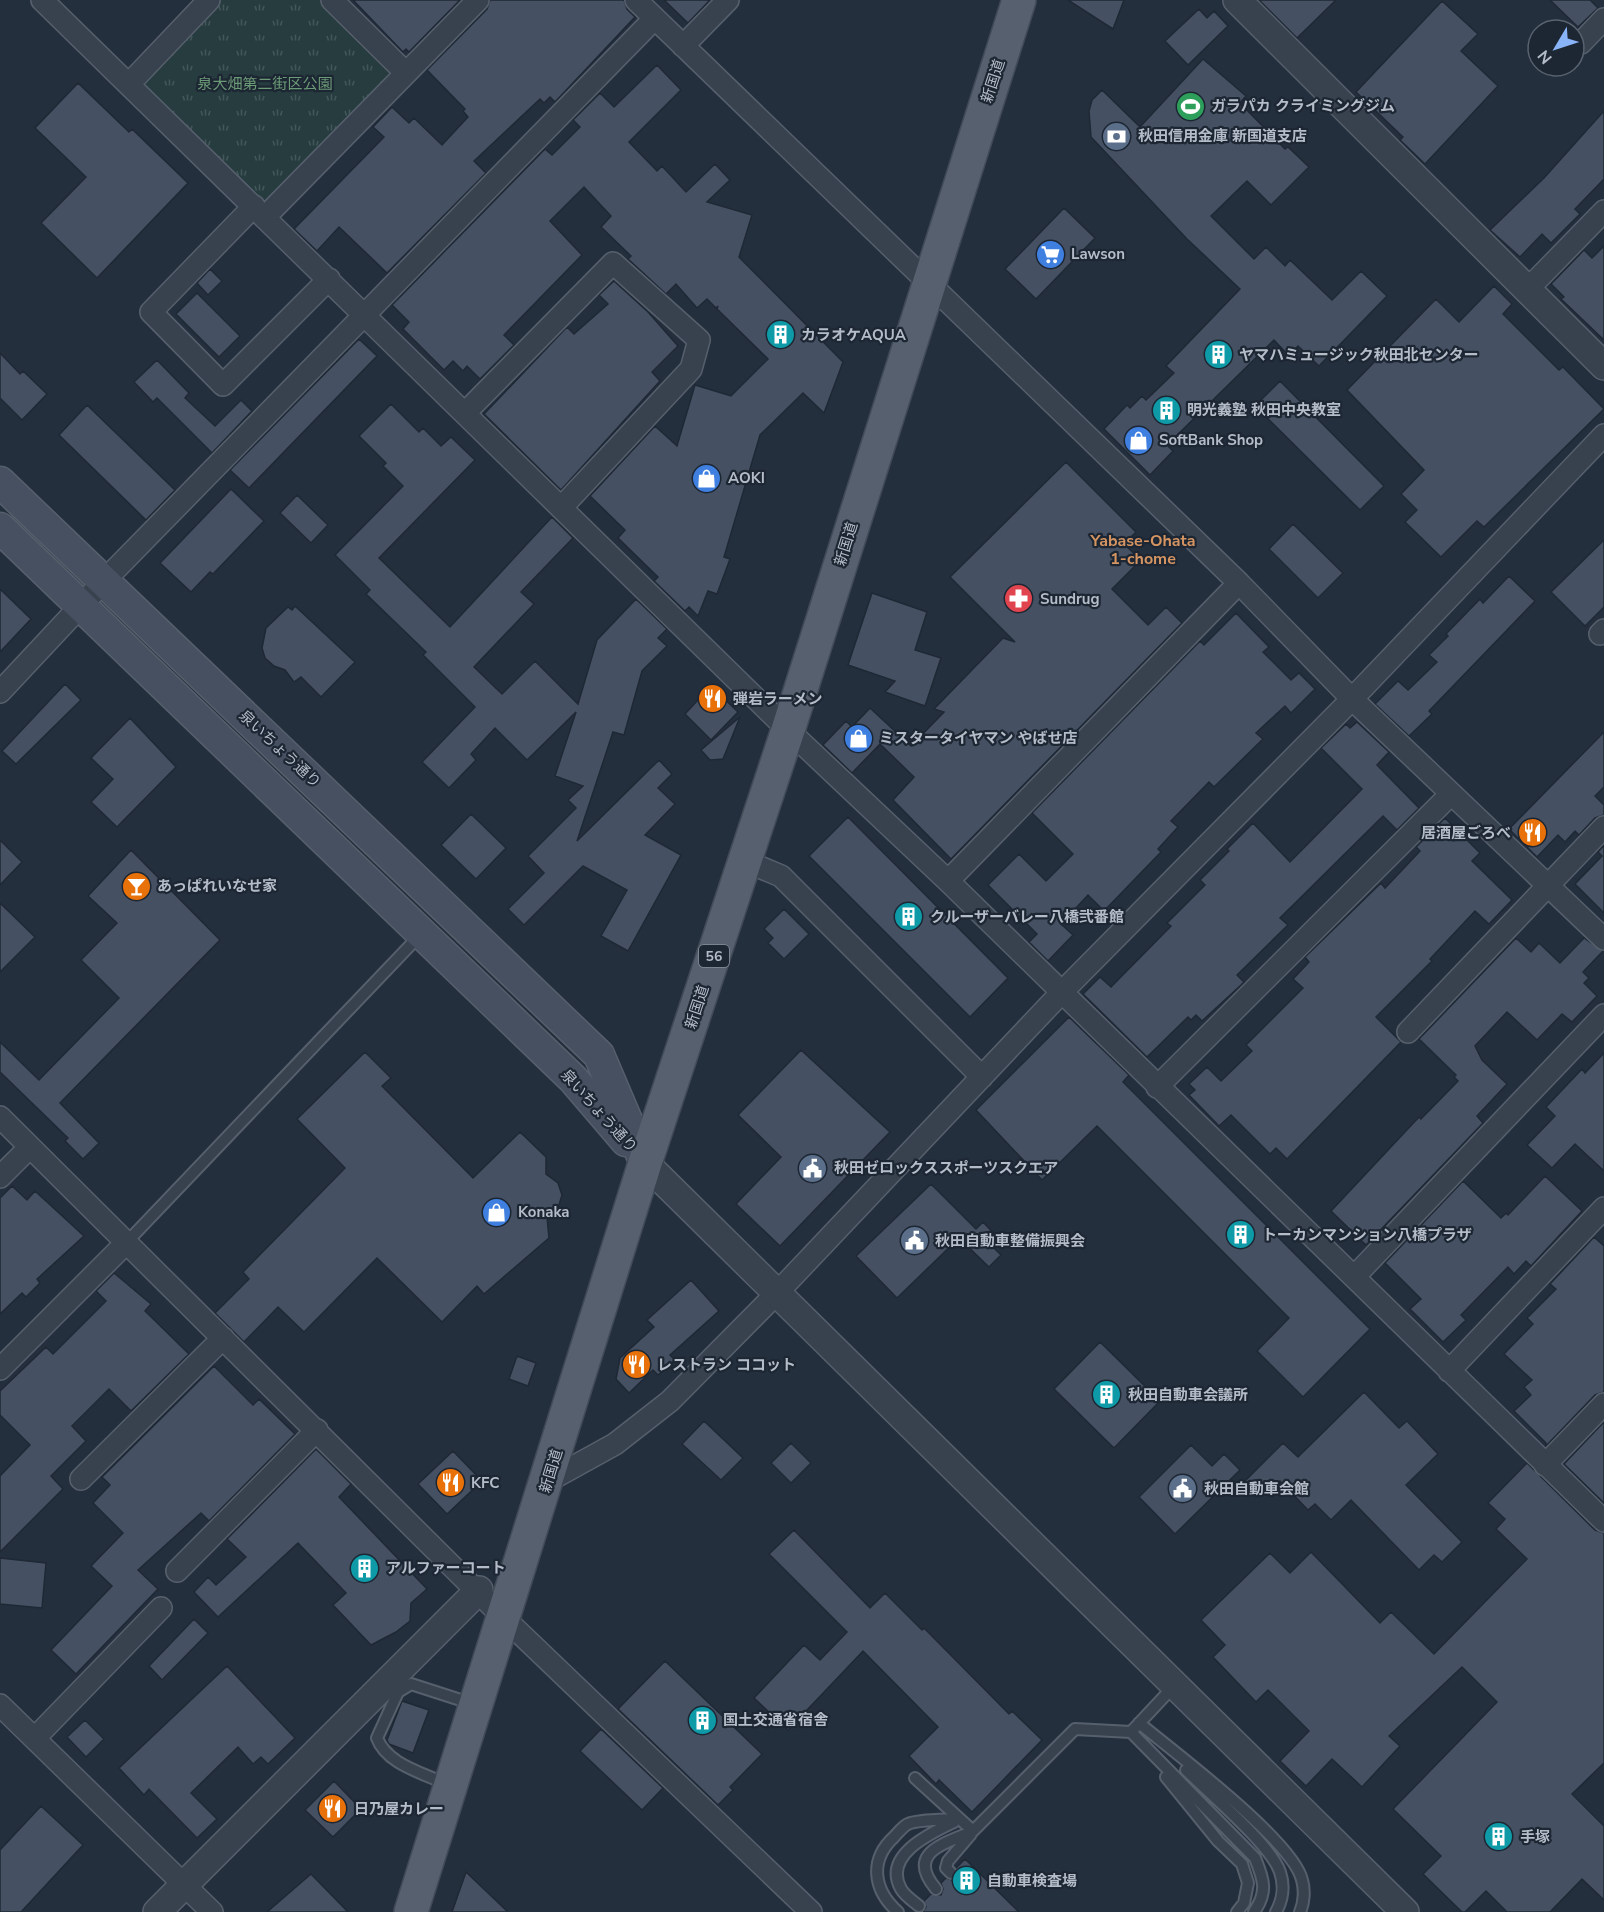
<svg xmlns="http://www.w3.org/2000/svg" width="1604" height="1912" viewBox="0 0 1604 1912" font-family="'Nunito Sans','Noto Sans JP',sans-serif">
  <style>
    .park { fill: url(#park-tufts) }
    .building { fill: #455162; stroke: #1f2835; stroke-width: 1.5 }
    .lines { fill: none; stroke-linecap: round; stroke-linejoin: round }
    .service-casing { stroke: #565f6c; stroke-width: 14 }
    .minor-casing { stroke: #565f6c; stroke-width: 24 }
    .tertiary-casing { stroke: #565f6c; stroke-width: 30 }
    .secondary-casing { stroke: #565f6c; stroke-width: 33 }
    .primary-casing { stroke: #414a57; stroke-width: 36 }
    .service { stroke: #38414e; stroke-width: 10 }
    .minor { stroke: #38414e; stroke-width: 21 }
    .tertiary { stroke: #38414e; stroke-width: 27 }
    .secondary { stroke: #465061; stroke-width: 30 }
    .primary { stroke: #56606e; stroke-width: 33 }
    .labels { text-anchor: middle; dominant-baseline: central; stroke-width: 4.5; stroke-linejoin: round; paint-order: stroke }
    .shield { fill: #1d2633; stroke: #878f9c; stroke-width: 1.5 }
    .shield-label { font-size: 14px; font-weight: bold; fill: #b4bcc9 }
    .street-label { font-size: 15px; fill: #b4bcc9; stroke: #1d2633 }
    .park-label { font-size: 15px; fill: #6b9a76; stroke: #1d2633 }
    .poi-label { font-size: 15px; font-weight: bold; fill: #b4bcc9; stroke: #1d2633; text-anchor: start }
    .neighbourhood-label { font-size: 16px; font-weight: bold; fill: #d59563; stroke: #1d2633 }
  </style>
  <defs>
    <pattern id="park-tufts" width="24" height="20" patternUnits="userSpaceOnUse" patternTransform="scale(1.5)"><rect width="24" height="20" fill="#263c3f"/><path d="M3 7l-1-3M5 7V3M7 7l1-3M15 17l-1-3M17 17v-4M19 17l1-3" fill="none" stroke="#435659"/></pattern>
  </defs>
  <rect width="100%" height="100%" fill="#242f3e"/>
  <!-- park -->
  <path class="park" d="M221,0H321L389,69L390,78L270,200L260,199L146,86L145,77Z"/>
  <!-- building -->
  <path class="building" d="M353,0H460L409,52L406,49L403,52Z
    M490,0H624L627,9L635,17L555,102L550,97L544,103L540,99L474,161L486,173L387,273L339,227L317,251L294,229L384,137L373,127L392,107L409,123L414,118L442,145L468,117L463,111L465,109L427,70L487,9Z
    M664,0H710L688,23Z
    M1068,0H1124L1113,29Z
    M1259,0H1336L1297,38Z
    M1550,0H1590L1598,8L1578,27Z
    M1442,1L1478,34L1461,51L1498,86L1425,164L1400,140L1403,137L1356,92Z
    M1199,9L1207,18L1214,11L1228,26L1188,65L1165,41Z
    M1203,59L1246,96L1240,103L1285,149L1288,147L1309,167L1271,205L1247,181L1211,216L1254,259L1266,247L1285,266L1290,260L1332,300L1361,271L1387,296L1319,366L1298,346L1289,356L1274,340L1167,445L1173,451L1150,475L1104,429L1127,405L1130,408L1142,396L1146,400L1174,373L1166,366L1240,289L1187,239L1091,137L1089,111L1092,100L1102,90L1140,127Z
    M657,65L681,90L629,142L657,171L662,166L686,192L715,164L730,180L707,202L752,215L739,257L843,362L824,413L803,393L760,435L724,557L730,559L717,594L708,591L698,616L689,607L685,611L654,581L658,577L618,538L625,530L590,496L655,426L677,446L695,385L731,396L768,359L717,309L718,306L716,308L707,299L697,308L676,284L666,294L628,259L631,256L601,227L611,216L584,187L550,221L582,255L504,335L514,345L480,379L467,366L463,371L453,361L444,370L403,329L409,322L392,305L545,149L552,155L580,127L573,120L600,93L614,107Z
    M78,83L129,132L132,129L188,183L97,278L41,223L86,177L35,128Z
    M1604,111V179L1575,209L1580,214L1551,243L1542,234L1520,257L1490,230L1544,178Z
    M1064,208L1095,238L1036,299L1005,269Z
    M1604,246V340L1561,299L1564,297L1551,284L1584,250L1592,258Z
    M210,269L222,281L208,295L197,283Z
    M614,281L648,312L678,346L652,372L660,381L561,490L484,414L567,327L574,334L608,304L599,295Z
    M1494,286L1512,304L1503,314L1559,370L1563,367L1604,409L1484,527L1477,521L1441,557L1405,522L1417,510L1401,494L1424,470L1347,390L1436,299L1459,322Z
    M197,293L240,336L219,357L176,314Z
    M359,339L377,356L249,488L230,470Z
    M0,353L20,374L23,371L47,394L22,420L0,398Z
    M157,360L189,393L185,398L215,426L241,400L252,411L212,453L157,398L153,402L134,382Z
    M1280,381L1384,486L1360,510L1255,406Z
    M391,404L419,432L423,428L441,446L451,437L475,460L379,558L450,627L552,517L573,538L521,592L534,604L474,667L502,694L535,661L578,704L597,640L636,599L667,629L658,638L667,646L642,671L624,735L613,732L577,841L659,760L672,774L658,788L675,804L645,835L681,855L628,951L601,936L627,890L583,866L524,925L508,909L544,873L528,856L576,808L568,800L583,786L555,776L576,712L527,760L495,728L471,754L476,760L449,788L422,762L475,707L423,655L426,652L366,594L370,590L335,555L403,486L383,466L386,463L359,436Z
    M87,405L175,490L146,520L59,435Z
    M1066,462L1136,532L1124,544L1141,560L1112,589L1148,625L1166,607L1182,623L951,859L893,800L914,777L880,744L852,773L823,745L846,721L852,727L870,708L911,746L944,712L934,709L1003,638L1015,642L950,577Z
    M231,489L264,521L213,574L210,572L191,592L160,563Z
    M297,495L328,525L311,543L280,513Z
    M1293,524L1343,573L1318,598L1269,549Z
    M1604,540V607L1585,626L1551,592Z
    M1509,576L1535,601L1429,711L1432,714L1409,736L1375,704L1398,681L1408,690L1437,662L1429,655L1448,636L1446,634L1480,599L1483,603Z
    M0,589L31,619L0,652Z
    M872,593L927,612L915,650L941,658L925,706L885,692L895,681L848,665Z
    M295,606L355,662L321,697L301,677L294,682L285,670L274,666L265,658L262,648L266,628L288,607L292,610Z
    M1236,613L1269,647L1263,652L1291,680L1299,673L1315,689L1291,713L1285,706L1256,733L1263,739L1214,787L1209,782L1171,821L1178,827L1158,849L1161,852L1104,911L1088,895L1061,924L1073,935L1048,961L1029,942L1037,934L988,885L1019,854L1046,881L1073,854L1032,813L1200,641L1204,645Z
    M65,684L81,700L16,764L2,751Z
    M711,686L738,712L711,740L685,714Z
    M740,717L723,759L710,760L701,750Z
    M130,718L176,767L117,827L91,802L113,779L91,758Z
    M1357,722L1389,752L1377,765L1419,808L1397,830L1383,816L1280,918L1288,925L1237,975L1244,982L1241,985L1202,1021L1196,1015L1191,1020L1188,1017L1147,1057L1083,994L1100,977L1111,987L1171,926L1167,923L1205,885L1200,880L1229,851L1227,849L1253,823L1290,862L1362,789L1321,748L1346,724L1350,728Z
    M1604,732V787L1595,796L1604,805V815L1595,818L1579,835L1575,831L1565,842L1558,835L1537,857L1509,829Z
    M471,814L506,848L476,879L441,845Z
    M848,817L1008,978L970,1017L809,856Z
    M1445,818L1480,853L1472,861L1512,900L1489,924L1475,911L1430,959L1432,961L1376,1017L1401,1042L1287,1159L1276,1148L1270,1154L1231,1115L1219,1126L1189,1095L1195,1090L1189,1084L1207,1067L1221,1081L1252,1051L1246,1045L1303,988L1293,979L1309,962L1305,957L1381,883L1385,888L1420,851L1416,847Z
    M0,840L22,862L0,885Z
    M1604,845V913L1575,884L1602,856L1598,852Z
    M131,850L220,940L60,1103L99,1143L83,1159L65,1141L68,1138L0,1072V1042L39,1080L119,998L81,960L117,923L88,896Z
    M0,903L35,937L0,972Z
    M784,909L809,934L784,959L768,943L773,938L764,929Z
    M1516,938L1531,952L1539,943L1560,963L1584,938L1603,951L1583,972L1589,978L1584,983L1597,996L1572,1022L1562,1014L1537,1040L1507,1012L1475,1046L1482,1060L1507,1084L1477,1116L1483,1123L1366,1245L1331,1211L1419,1117L1421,1119L1458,1081L1454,1077L1456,1075L1419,1039Z
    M1069,1017L1129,1075L1123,1082L1370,1329L1303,1397L1257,1351L1289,1318L1097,1126L1042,1180L976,1110Z
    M801,1050L890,1132L780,1246L736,1204L781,1157L738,1115Z
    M365,1052L391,1078L382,1086L473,1178L520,1132L546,1157V1174L558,1183L562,1195L558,1208L547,1217L549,1238L484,1294L477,1286L442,1322L377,1258L304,1332L278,1307L244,1342L215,1313L249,1279L243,1272L345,1168L297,1119Z
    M1604,1053V1171L1575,1144L1552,1168L1527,1145L1555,1116L1546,1107L1582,1069L1585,1073Z
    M1545,1176L1582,1211L1531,1266L1526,1261L1514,1274L1508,1267L1461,1315L1466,1320L1443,1342L1410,1309L1421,1299L1385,1263L1463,1181L1501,1218L1506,1213L1508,1215Z
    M931,1184L976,1229L983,1222L1000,1240L993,1247L1001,1255L989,1267L959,1238L897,1298L856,1256Z
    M12,1186L27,1200L35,1191L84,1236L37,1279L40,1283L26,1297L22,1293L0,1314V1198Z
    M1594,1237L1604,1246V1392L1595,1395L1546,1446V1443L1514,1411L1531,1395L1524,1387L1532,1380L1504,1354L1533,1324L1527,1318L1556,1289L1550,1284Z
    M114,1273L151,1304L145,1311L189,1354L131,1411L109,1389L72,1426L86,1441L51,1476L63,1489L0,1552V1476L30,1445L0,1415V1391L46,1347L53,1354L106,1301L96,1291Z
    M691,1280L719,1311L670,1355L675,1360L658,1375L653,1370L629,1393L616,1379L620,1358L654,1327L647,1320Z
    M1100,1342L1160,1401L1114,1448L1054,1389Z
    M517,1356L536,1363L528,1386L509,1379Z
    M214,1366L253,1405L259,1399L295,1434L209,1521L201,1513L138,1570L158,1589L76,1674L51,1650L112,1586L91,1566L123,1533L93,1503L110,1485L102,1477Z
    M1364,1392L1399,1428L1407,1421L1438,1454L1406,1485L1462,1542L1442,1562L1434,1555L1419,1570L1351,1500L1331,1520L1315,1504L1308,1510L1280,1481L1271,1490L1267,1486L1256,1496L1243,1483L1283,1443L1298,1457Z
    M704,1421L743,1458L721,1480L682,1444Z
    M1604,1422V1503L1564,1464Z
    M791,1443L811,1463L791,1483L771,1463Z
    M1191,1445L1212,1466L1224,1454L1240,1470L1175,1534L1139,1497Z
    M316,1449L351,1484L339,1497L427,1589L411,1603L410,1621L396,1632L371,1645L333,1605L346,1593L298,1543L218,1617L194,1592L208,1577L216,1585L246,1557L227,1539Z
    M453,1451L482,1481L447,1514L418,1484Z
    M1527,1463L1595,1530L1604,1533V1763L1572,1794L1604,1826V1900L1582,1879L1550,1912H1507L1486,1891L1465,1912H1462L1423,1874L1441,1856L1393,1809L1497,1702L1462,1667L1389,1736L1400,1746L1362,1787L1332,1759L1306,1786L1280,1761L1309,1731L1268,1690L1256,1702L1213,1657L1225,1645L1201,1620L1270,1553L1290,1573L1311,1552L1380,1623L1391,1612L1434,1654L1527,1559L1496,1529L1505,1519L1488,1503Z
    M794,1530L870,1608L885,1593L922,1630L924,1628L1009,1714L1012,1711L1042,1740L972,1812L939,1780L936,1784L909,1756L938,1727L863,1651L788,1730L754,1698L804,1645L820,1660L847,1632L769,1554Z
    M0,1558L46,1563L42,1608L0,1604Z
    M194,1619L208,1633L162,1680L149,1666Z
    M665,1661L762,1754L730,1787L733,1790L718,1805L618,1709Z
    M227,1666L295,1738L268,1764L261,1757L253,1764L238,1747L191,1793L217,1819L197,1838L149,1789L144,1795L119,1768Z
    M402,1701L429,1710L413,1753L389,1744L387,1740Z
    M85,1720L104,1739L86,1757L67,1737Z
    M601,1729L663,1788L642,1810L580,1751Z
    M334,1781L361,1809L333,1837L305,1810Z
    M41,1806L83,1845L21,1912H0V1850Z
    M965,1859L1019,1912H923L926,1907L924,1901L931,1894L941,1895L943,1889L941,1883L946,1878L952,1880L957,1878L956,1868Z
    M466,1872L508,1912H452Z
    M311,1874L348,1912H267Z"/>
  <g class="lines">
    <defs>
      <path id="service" d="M127,1242L421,934
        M1139,1723C1174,1752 1293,1841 1302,1880C1305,1890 1304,1903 1300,1912
        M1131,1732L1255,1858C1264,1880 1268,1892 1254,1912
        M1186,1770C1208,1792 1271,1845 1280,1872C1285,1887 1283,1899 1276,1912
        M1166,1777L1218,1841L1242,1864L1248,1883L1244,1903L1237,1912
        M915,1778L973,1831L1075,1729L1131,1732L1174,1686
        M448,1785C424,1773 387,1765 377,1738L398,1692L411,1684L473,1704
        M951,1873L946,1868L948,1861L971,1834
        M936,1889C905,1852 945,1844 973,1831
        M919,1906C913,1901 905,1896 901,1889C882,1855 931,1833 954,1822
        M898,1912C873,1890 869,1860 894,1837C898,1833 903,1826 908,1824C919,1819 946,1820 959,1819"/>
      <path id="minor" d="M42,0L788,730L948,881L1604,1521
        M332,0L406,73
        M636,0L1239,583L1352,699L1604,939
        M1581,43L1604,19
        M683,46L728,0
        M129,84L209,0
        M254,206L151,312L223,385L329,279
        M265,217L478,0
        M1528,289L1604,211
        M465,413L613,263L699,340L691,369L561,508
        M1600,634L1604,630
        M0,692L103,582L654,19
        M745,861L781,876L982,1077
        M948,881L1239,583
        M1408,1032L1604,827
        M1157,1087L1451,794
        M0,1117L504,1618L811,1912
        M0,1177L30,1147
        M1354,1277L1604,1015
        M0,1369L127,1242
        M1449,1371L1604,1208
        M1545,1465L1604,1404
        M81,1479L223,1338
        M548,1481L615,1444L670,1401L776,1294L1062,992L1352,699L1604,435
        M177,1571L317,1430
        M0,1705L212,1912
        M35,1738L161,1608"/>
      <path id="tertiary" d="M1237,0L1604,366
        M645,1163L1405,1912
        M157,1912L479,1590"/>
      <path id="secondary" d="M0,482L599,1055L645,1163
        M0,528L573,1079L626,1141"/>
      <path id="primary" d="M411,1912L645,1163L788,730L1019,0"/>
    </defs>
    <!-- service casing -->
    <use href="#service" class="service-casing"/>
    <!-- minor casing -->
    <use href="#minor" class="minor-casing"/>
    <!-- tertiary casing -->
    <use href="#tertiary" class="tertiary-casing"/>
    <!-- secondary casing -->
    <use href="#secondary" class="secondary-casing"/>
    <!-- primary casing -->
    <use href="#primary" class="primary-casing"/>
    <!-- service -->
    <use href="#service" class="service"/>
    <!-- minor -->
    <use href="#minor" class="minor"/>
    <!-- tertiary -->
    <use href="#tertiary" class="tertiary"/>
    <!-- secondary -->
    <use href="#secondary" class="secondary"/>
    <!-- primary -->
    <use href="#primary" class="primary"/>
  </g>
  <!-- icons -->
  <defs>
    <symbol id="stadium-disc" viewBox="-11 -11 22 22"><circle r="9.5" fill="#2e9e5b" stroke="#1d2633"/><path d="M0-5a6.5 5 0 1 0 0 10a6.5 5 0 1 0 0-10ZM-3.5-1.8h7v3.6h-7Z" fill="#fff"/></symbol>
    <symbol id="bank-disc" viewBox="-11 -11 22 22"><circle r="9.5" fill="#5c6f8a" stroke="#1d2633"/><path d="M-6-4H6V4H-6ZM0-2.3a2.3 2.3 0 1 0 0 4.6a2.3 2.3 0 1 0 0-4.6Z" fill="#fff"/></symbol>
    <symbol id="supermarket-disc" viewBox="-11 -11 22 22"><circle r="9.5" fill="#3f7fe0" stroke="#1d2633"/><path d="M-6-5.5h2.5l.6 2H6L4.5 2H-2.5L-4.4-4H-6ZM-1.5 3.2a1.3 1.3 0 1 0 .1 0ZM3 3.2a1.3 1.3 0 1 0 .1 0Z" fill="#fff"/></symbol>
    <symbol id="building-disc" viewBox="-11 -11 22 22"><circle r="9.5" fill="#0f9aa8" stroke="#1d2633"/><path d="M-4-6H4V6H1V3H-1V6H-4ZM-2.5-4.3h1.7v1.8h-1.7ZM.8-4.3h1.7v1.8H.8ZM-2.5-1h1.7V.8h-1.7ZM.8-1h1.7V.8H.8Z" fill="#fff"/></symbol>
    <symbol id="shop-disc" viewBox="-11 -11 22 22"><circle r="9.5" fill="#3f7fe0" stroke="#1d2633"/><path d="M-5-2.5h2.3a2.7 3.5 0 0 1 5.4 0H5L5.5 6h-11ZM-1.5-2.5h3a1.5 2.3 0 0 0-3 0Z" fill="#fff"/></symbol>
    <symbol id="pharmacy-disc" viewBox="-11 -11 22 22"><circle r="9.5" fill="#e0444e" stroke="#1d2633"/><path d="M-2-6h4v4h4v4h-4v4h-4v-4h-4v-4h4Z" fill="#fff"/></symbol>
    <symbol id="restaurant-disc" viewBox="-11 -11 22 22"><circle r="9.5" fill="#e8710a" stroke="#1d2633"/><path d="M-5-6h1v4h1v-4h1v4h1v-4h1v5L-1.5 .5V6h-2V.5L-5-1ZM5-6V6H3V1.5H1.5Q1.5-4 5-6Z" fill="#fff"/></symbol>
    <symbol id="bar-disc" viewBox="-11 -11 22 22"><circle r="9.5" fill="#e8710a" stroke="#1d2633"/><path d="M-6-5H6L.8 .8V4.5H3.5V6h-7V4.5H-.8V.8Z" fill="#fff"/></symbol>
    <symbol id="civic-disc" viewBox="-11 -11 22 22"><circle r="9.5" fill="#5c6f8a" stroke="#1d2633"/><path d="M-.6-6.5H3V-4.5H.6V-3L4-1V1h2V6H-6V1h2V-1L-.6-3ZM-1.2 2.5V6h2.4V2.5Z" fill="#fff"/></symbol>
  </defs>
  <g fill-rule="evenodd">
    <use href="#stadium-disc" x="1174" y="90" width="33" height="33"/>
    <use href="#bank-disc" x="1100" y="120" width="33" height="33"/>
    <use href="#supermarket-disc" x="1034" y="238" width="33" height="33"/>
    <use href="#building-disc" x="764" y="318" width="33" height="33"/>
    <use href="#building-disc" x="1202" y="338" width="33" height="33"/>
    <use href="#building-disc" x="1150" y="394" width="33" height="33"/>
    <use href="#shop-disc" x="1122" y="424" width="33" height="33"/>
    <use href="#shop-disc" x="690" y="462" width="33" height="33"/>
    <use href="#pharmacy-disc" x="1002" y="582" width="33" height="33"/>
    <use href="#restaurant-disc" x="696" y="682" width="33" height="33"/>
    <use href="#shop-disc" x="842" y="722" width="33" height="33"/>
    <use href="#restaurant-disc" x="1516" y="816" width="33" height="33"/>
    <use href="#bar-disc" x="120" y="870" width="33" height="33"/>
    <use href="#building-disc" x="892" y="900" width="33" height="33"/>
    <use href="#civic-disc" x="796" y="1152" width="33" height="33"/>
    <use href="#shop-disc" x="480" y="1196" width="33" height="33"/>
    <use href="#building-disc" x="1224" y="1218" width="33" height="33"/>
    <use href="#civic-disc" x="898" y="1224" width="33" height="33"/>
    <use href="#restaurant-disc" x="620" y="1348" width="33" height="33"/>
    <use href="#building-disc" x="1090" y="1378" width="33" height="33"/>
    <use href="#restaurant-disc" x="434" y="1466" width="33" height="33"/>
    <use href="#civic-disc" x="1166" y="1472" width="33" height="33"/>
    <use href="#building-disc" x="348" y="1552" width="33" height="33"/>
    <use href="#building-disc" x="686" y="1704" width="33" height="33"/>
    <use href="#restaurant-disc" x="316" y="1792" width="33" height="33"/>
    <use href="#building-disc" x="1482" y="1820" width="33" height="33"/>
    <use href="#building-disc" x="950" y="1864" width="33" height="33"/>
  </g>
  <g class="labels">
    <!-- shield labels -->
    <rect class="shield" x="699" y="945" width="30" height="22" rx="4.5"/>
    <g class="shield-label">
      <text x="714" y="956">56</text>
    </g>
    <!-- street labels -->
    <g class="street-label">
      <text transform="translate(993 81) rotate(-72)">新国道</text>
      <text transform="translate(846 544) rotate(-73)">新国道</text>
      <text transform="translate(280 749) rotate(43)">泉いちょう通り</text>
      <text transform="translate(697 1007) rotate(-72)">新国道</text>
      <text transform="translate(599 1111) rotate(48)">泉いちょう通り</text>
      <text transform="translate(551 1471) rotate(-73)">新国道</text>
    </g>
    <!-- park labels -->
    <g class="park-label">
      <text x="265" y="84">泉大畑第二街区公園</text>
    </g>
    <!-- poi labels -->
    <g class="poi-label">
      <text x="1211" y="106">ガラパカ クライミングジム</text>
      <text x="1138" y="136">秋田信用金庫 新国道支店</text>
      <text x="1071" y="254">Lawson</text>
      <text x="801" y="335">カラオケAQUA</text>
      <text x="1239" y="355">ヤマハミュージック秋田北センター</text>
      <text x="1187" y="410">明光義塾 秋田中央教室</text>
      <text x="1159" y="440">SoftBank Shop</text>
      <text x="728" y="478">AOKI</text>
      <text x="1040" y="599">Sundrug</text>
      <text x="733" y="699">弾岩ラーメン</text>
      <text x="879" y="738">ミスタータイヤマン やばせ店</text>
      <text x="1511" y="833" text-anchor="end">居酒屋ごろべ</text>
      <text x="157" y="886">あっぱれいなせ家</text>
      <text x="930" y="917">クルーザーバレー八橋弐番館</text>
      <text x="834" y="1168">秋田ゼロックススポーツスクエア</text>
      <text x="518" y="1212">Konaka</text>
      <text x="1262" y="1235">トーカンマンション八橋プラザ</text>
      <text x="935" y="1241">秋田自動車整備振興会</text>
      <text x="657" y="1365">レストラン ココット</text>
      <text x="1128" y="1395">秋田自動車会議所</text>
      <text x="471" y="1483">KFC</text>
      <text x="1204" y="1489">秋田自動車会館</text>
      <text x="386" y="1568">アルファーコート</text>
      <text x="723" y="1720">国土交通省宿舎</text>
      <text x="354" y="1809">日乃屋カレー</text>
      <text x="1520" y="1837">手塚</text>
      <text x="987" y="1881">自動車検査場</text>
    </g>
    <!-- neighbourhood labels -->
    <g class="neighbourhood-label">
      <text x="1143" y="541">Yabase-Ohata<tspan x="1143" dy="18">1-chome</tspan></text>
    </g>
  </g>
  <!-- north arrow -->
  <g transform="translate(1556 48) rotate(231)"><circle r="28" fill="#1d2633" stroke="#59626f" stroke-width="1.5"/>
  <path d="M0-4.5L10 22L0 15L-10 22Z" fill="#8ab4f8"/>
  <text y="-9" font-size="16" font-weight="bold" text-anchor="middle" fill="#b4bcc9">N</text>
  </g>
</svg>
